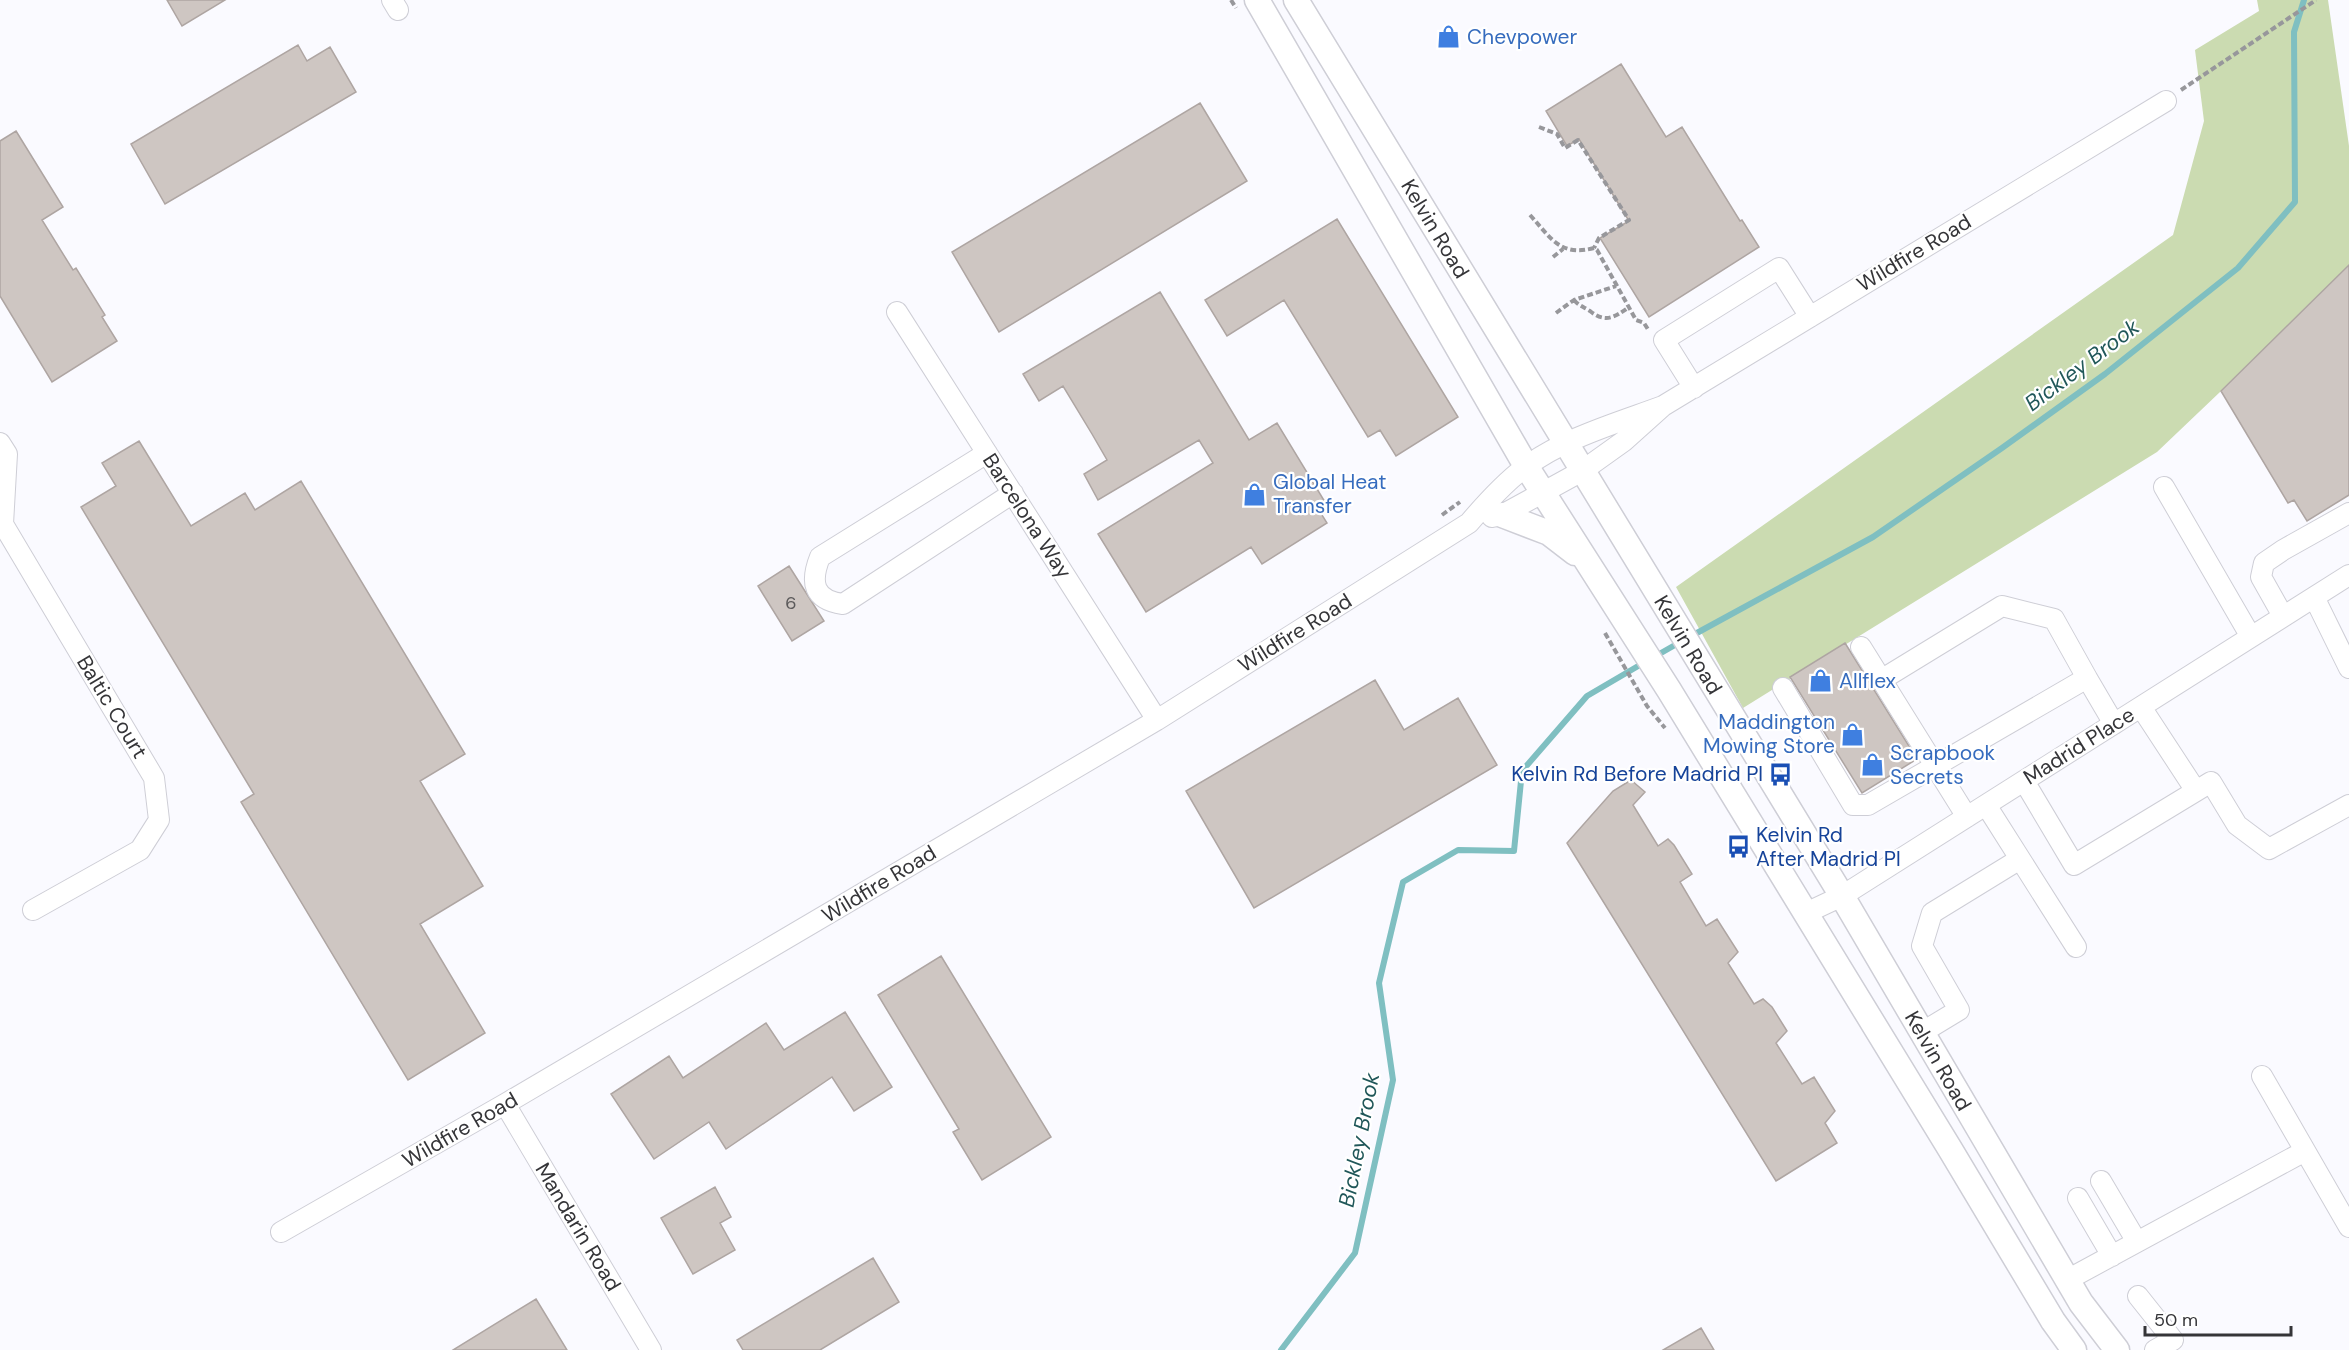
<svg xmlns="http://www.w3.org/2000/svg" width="2349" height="1350" viewBox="0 0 2349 1350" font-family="'DM Sans',sans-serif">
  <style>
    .green { fill: #cbdbb1 }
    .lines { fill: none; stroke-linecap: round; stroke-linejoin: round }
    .stream { stroke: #7fbfc1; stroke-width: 6 }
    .building { fill: #cec6c2; stroke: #aea5a2; stroke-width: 1.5 }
    .minor-casing { stroke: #ceced6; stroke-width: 22 }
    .major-casing { stroke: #ceced6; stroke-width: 27 }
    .path { stroke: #97979b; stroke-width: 4; stroke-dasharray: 6 3; stroke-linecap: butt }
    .minor { stroke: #fff; stroke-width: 20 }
    .major { stroke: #fff; stroke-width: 24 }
    .labels { text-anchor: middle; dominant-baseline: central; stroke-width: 4.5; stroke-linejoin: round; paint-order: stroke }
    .number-label { font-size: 18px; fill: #5b595a }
    .shop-label { font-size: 21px; fill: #366cbe; stroke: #fff; text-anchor: start }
    .street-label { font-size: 21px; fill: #353538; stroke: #fff }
    .transit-label { font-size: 21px; fill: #164399; stroke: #fff; text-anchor: end }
    .water-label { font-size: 22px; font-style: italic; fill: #205759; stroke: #fff }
  </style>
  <rect width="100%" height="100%" fill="#fafaff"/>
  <!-- green -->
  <path class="green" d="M2257,0H2328L2349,146V269L2157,452L1743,708L1676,587L2173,235L2204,121L2195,50L2259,11Z"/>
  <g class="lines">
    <!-- stream -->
    <path class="stream" d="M1695,634L1873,537L2002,448L2105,374L2238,268L2295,202L2294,32L2304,0
      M1654,657L1675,645
      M1281,1350L1355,1253L1393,1080L1379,983L1403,882L1458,850L1514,851L1522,771L1587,696L1645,662"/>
  </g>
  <!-- building -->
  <path class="building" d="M167,0H225L182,26Z
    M298,45L307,61L330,47L356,92L165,204L131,144Z
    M1621,64L1666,137L1682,127L1740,221L1742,220L1759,247L1649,317L1600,238L1629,221L1579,139L1567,146L1546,111Z
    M1200,103L1247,181L999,332L952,252Z
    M16,131L63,207L42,220L73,270L76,268L105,315L102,317L117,341L52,382L0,296V141Z
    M1337,219L1458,417L1396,456L1380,430L1368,437L1284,300L1227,336L1205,300Z
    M2349,265V495L2307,521L2294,500L2288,503L2221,391Z
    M1160,292L1249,440L1277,423L1325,502L1317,507L1327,523L1262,564L1251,547L1146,612L1098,534L1213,463L1199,440L1098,500L1084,474L1107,460L1092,434L1063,386L1039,401L1023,374Z
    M139,441L191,526L245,493L255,510L301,481L465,754L420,781L483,886L420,924L485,1033L408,1080L241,802L254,794L81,507L116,486L102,463Z
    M789,566L824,621L792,641L758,586Z
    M1845,643L1917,759L1862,793L1790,677Z
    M1375,680L1404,730L1458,698L1497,765L1254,908L1186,791Z
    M1631,780L1645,792L1633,805L1658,846L1668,839L1674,845L1692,874L1680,882L1706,926L1717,919L1738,952L1728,963L1754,1004L1763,999L1772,1007L1787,1031L1776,1043L1802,1084L1814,1077L1835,1111L1825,1123L1837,1143L1776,1181L1567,843L1613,791Z
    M941,956L1051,1137L982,1180L953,1132L959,1129L878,995Z
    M845,1012L892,1087L854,1111L832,1077L726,1149L709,1122L654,1159L611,1094L669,1056L683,1078L766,1023L784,1050Z
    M715,1187L731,1217L720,1223L735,1250L693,1274L661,1218Z
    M873,1258L899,1302L820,1350H743L737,1340Z
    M536,1299L567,1350H453Z
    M1701,1328L1714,1350H1663Z"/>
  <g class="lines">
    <defs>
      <path id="minor" d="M392,0L398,10
        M897,312L1157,720
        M1694,388L1664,340L1779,268L1810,317
        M0,443L7,454L3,524L154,778L159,820L140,850L33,910
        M987,453L820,557C810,582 813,600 843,604L1013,493
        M2164,487L2251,637
        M1492,517L1502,515L1582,471L1624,441L1663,406L2166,101
        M2314,597L2349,668
        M2283,616L2261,577L2264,563L2283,550L2349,513
        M1861,647L1967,817
        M2087,678L2114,724
        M1783,688L1853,805H1868L2087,678L2054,619L2002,606L1881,680
        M2141,707L2196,791
        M2024,781L2074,865L2211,782L2237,825L2269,849L2349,805
        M1986,805L2076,947
        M1806,913L1842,896L2349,575
        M1921,1033L1959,1010L1922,946L1932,913L2020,859
        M2262,1076L2349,1227
        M505,1104L651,1350
        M2101,1181L2137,1242
        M2078,1198L2112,1256
        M281,1232L505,1104L1157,720L1469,523C1486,503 1503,484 1524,468C1564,438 1617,423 1663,406
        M2067,1280L2305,1151
        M2138,1296L2173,1340L2155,1350"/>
      <path id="major" d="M1257,0L1526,466L1669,690L1950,1149L2053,1321L2074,1350
        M1296,0L1842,896L2081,1303L2117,1350
        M1502,515L1549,533L1575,553"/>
    </defs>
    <!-- minor casing -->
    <use href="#minor" class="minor-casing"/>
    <!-- major casing -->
    <use href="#major" class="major-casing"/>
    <!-- path -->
    <path class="path" d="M1231,0L1236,8
      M2181,90L2316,0
      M1539,127L1557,134L1565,148L1578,140L1629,220L1599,238L1594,248
      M1530,215C1551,238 1560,257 1594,248L1597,250L1636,320L1644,323L1649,331
      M1553,257L1563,249
      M1574,300C1579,306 1584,307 1590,311C1605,323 1614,318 1629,307
      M1556,313L1574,300L1616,286
      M1442,515L1460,502
      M1605,633L1647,706L1665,728"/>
    <!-- minor -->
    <use href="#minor" class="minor"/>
    <!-- major -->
    <use href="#major" class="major"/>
  </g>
  <!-- icons -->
  <defs>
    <symbol id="shop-bare" viewBox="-9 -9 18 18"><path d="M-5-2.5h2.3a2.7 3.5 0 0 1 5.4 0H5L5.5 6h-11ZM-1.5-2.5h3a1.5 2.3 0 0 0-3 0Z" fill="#3f7fe0" stroke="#fff" stroke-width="2.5" paint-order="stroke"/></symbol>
    <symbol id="bus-bare" viewBox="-9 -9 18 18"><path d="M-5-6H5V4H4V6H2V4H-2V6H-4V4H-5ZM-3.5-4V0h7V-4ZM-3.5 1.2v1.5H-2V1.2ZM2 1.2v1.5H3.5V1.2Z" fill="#1a4fb4" stroke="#fff" stroke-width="2.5" paint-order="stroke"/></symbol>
  </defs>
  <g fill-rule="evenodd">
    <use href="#shop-bare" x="1432" y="20" width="33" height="33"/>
    <use href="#shop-bare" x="1238" y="478" width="33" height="33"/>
    <use href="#shop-bare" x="1804" y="664" width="33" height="33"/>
    <use href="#shop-bare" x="1836" y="718" width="33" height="33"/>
    <use href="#shop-bare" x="1856" y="748" width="33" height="33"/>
    <use href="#bus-bare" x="1764" y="758" width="33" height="33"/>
    <use href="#bus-bare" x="1722" y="830" width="33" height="33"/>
  </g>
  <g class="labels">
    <!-- number labels -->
    <g class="number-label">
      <text x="791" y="603">6</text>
    </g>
    <!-- shop labels -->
    <g class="shop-label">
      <text x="1467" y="37">Chevpower</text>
      <text x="1273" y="482">Global Heat<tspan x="1273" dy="24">Transfer</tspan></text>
      <text x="1839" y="681">Allflex</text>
      <text x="1835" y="722" text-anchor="end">Maddington<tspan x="1835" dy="24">Mowing Store</tspan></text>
      <text x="1890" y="753">Scrapbook<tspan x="1890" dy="24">Secrets</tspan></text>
    </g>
    <!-- street labels -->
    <g class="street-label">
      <text transform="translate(1435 229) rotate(59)">Kelvin Road</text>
      <text transform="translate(1914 253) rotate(-31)">Wildfire Road</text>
      <text transform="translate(1027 516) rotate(57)">Barcelona Way</text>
      <text transform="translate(1295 633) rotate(-32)">Wildfire Road</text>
      <text transform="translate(1688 645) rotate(59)">Kelvin Road</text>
      <text transform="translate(112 707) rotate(59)">Baltic Court</text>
      <text transform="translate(2079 746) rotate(-32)">Madrid Place</text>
      <text transform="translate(879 884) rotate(-31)">Wildfire Road</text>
      <text transform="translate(1938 1061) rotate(60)">Kelvin Road</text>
      <text transform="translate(460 1130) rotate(-30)">Wildfire Road</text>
      <text transform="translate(578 1227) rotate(59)">Mandarin Road</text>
    </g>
    <!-- transit labels -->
    <g class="transit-label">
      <text x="1763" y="774">Kelvin Rd Before Madrid Pl</text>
      <text x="1756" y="835" text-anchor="start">Kelvin Rd<tspan x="1756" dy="24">After Madrid Pl</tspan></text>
    </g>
    <!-- water labels -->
    <g class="water-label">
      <text transform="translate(2082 365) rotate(-37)">Bickley Brook</text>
      <text transform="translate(1359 1140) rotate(-79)">Bickley Brook</text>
    </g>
  </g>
  <!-- scale -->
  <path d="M2145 1326v9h146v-9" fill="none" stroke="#353538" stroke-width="3"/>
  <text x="2154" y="1326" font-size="18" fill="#353538" stroke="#ffffff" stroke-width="4.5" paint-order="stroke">50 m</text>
</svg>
